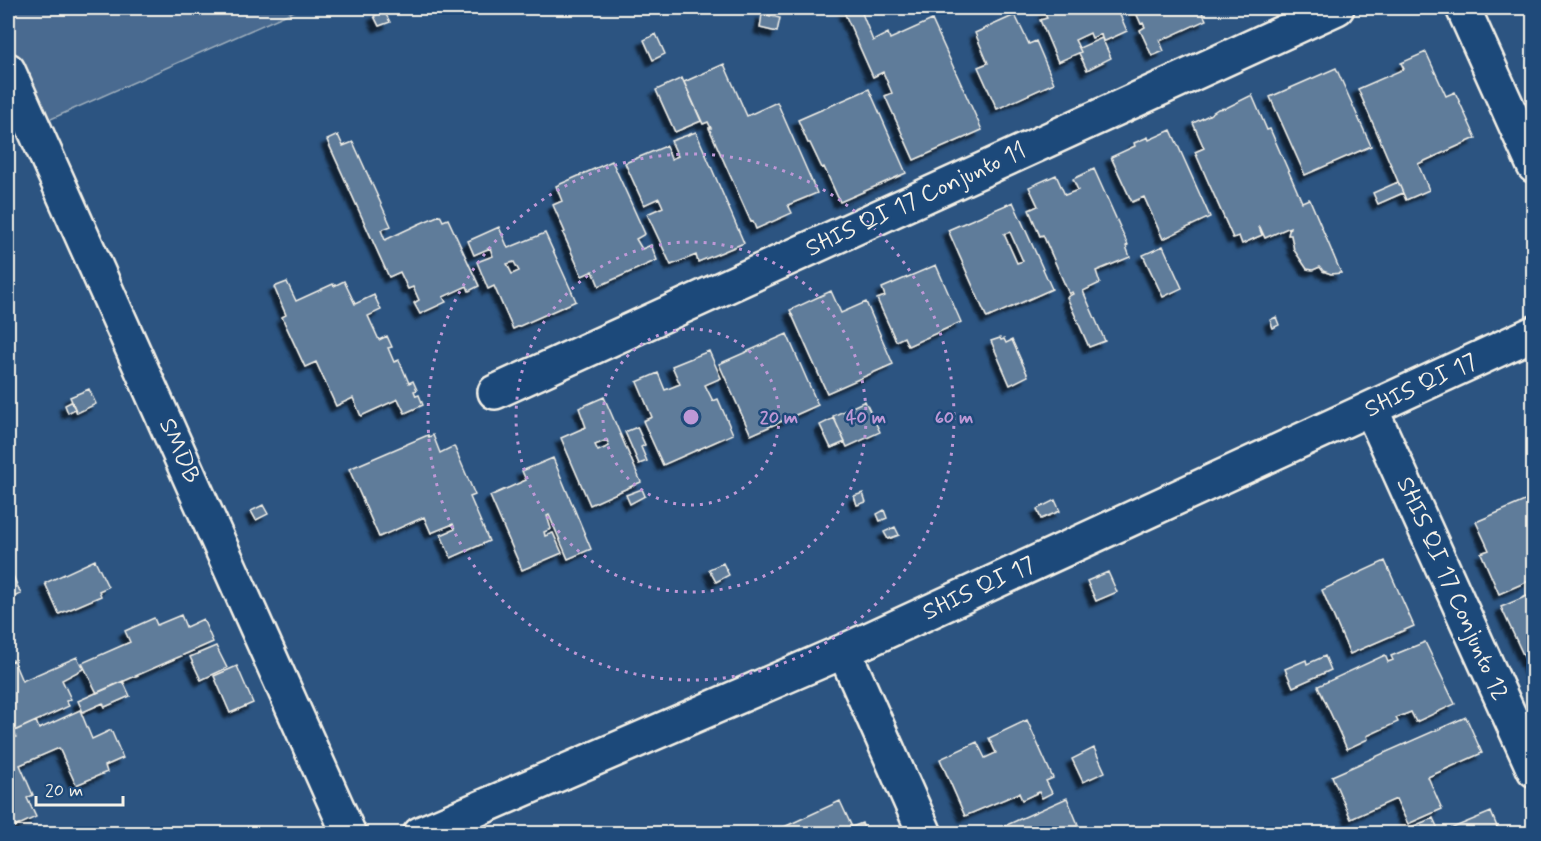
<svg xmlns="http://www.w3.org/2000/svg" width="1541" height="841" viewBox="0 0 1541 841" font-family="Mynerve,sans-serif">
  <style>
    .green { fill: #496b90; stroke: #9eaebc; stroke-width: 1.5 }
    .building { fill: #5e7b9a; stroke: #f4f1e8; stroke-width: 1.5; fill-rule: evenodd; filter: url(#shadow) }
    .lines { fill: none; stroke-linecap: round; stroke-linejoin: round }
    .minor-casing { stroke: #f4f1e8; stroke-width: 38 }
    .minor { stroke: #1f4a7a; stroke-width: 33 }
    .ring { fill: none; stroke: #be98d6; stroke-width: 3; stroke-dasharray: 3 6 }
    .labels { text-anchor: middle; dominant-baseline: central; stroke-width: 5; stroke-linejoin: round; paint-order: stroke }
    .street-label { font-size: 24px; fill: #f4f1e8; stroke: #1f4a7a }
    .centre { fill: #be98d6; stroke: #1f4a7a; stroke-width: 3 }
    .ring-label { font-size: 18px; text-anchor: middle; font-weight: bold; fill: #be98d6; stroke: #1f4a7a; stroke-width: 5; stroke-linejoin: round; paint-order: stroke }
  </style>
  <defs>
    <filter id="shadow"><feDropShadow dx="-5.5" dy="5.5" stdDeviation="1.5" flood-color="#0009"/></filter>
  </defs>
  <rect width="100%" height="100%" fill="#2c5481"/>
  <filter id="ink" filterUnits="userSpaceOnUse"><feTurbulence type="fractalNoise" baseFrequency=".0167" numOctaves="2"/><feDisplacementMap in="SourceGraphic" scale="12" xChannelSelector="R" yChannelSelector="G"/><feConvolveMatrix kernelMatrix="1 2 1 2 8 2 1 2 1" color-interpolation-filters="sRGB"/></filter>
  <g filter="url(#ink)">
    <!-- green -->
    <path class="green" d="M8,8H301L33,127L8,68Z"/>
    <!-- building -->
    <path class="building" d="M854,8H860L873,41L888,33L890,39L932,20L982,130L914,160L885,96L892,93L883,72L873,77L844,12Z
      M1055,8H1117L1127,31L1103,42L1101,34L1092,38L1090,33L1075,40L1081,52L1058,62L1040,20L1047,18L1044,12Z
      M1134,8H1200L1206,20L1160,41L1159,39L1164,51L1152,56L1140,30L1145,27L1143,23L1141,24Z
      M384,11L390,22L379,26L374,16Z
      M762,14L780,18L777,32L760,28Z
      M1015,15L1029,44L1036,41L1054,83L997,109L978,67L988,63L975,33Z
      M656,34L665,54L653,60L644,40Z
      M1102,38L1111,58L1087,70L1079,53L1081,52L1079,48Z
      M1426,52L1446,96L1455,92L1476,138L1418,164L1429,190L1406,200L1358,89L1404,69L1401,63Z
      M724,64L747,116L777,102L817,193L788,205L792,213L756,229L753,221L751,222L709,128H711L708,122L703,124L684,82Z
      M1336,68L1371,146L1305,175L1270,97Z
      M682,78L701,121L675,132L656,90Z
      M869,89L906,173L840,202L824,167L822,168L810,143H808L798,120Z
      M1252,95L1267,130L1270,129L1302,202L1309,199L1310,200L1341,273L1331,274L1323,271L1320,267L1313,270L1307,269L1294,250L1291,235H1288L1290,227L1265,238L1260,227H1259L1262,235L1242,244L1239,236L1233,238L1195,152L1204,148L1193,123L1209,115L1218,109L1226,108Z
      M1171,130L1210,217L1163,239L1144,197L1132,202L1111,157L1135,146L1134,143L1148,137L1149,140Z
      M696,132L744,243L698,262L696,255L671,265L647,214L663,207L659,198L644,205L625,163L666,146L671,159L678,156L671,141Z
      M338,135L343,146L353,142L391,226L381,230L385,240L419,224L440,215L443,221L448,219L479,286L469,291L467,286L443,297L446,302L420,314L414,303L419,300L413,287L408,289L400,272L389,277L327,140Z
      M612,161L645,234L636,239L642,249L651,245L657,260L599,286L593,271L582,276L563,233L565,232L553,205L562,201L556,186Z
      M1094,169L1128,245L1126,246L1130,257L1096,271L1100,283L1083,291L1105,341L1089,347L1067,297L1073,294L1072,292L1069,294L1043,235L1040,236L1029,210L1038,206L1029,187L1056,175L1065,195L1078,190L1073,179Z
      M1398,182L1403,193L1378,204L1373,193Z
      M1013,202L1052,289L987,318L948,230ZM1010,232L1023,261L1017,263L1004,234Z
      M499,227L508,248L545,233L576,301L513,329L494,286L488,289L477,262L493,256L490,248L474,255L468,241ZM514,262L519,271L512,274L507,264Z
      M1163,246L1182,288L1163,297L1143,255Z
      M936,265L961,322L908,346L904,337L896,341L877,299L885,296L882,288Z
      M344,281L355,304L374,295L381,310L368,316L379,340L387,336L392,347L388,348L394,362L399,360L409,383L413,381L417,390L414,391L416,396L419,395L423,405L405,413L398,399L361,416L353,398L336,406L316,362L305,367L282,317L286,315L274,287L287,282L296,301L333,284L334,286Z
      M831,291L841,313L866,302L893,364L827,393L790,310Z
      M1276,317L1279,325L1273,328L1270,320Z
      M787,334L818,405L751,435L719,364Z
      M1000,338L1001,340L1004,339L1006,343L1012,340L1028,376L1010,385L991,341Z
      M709,351L721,378L705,385L713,401L718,399L733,434L663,465L643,421L652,417L637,382L658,373L665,390L680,384L672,366Z
      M89,389L96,404L77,413L70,397Z
      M604,397L641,482L590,505L561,438L586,427L579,408ZM607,440L609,446L598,451L595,445Z
      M865,401L880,432L847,447L833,416Z
      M71,402L75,409L68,413L65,405Z
      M834,418L845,442L831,448L820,425Z
      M637,427L645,445L641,447L647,461L639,464L625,432Z
      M428,435L429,437L433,435L440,453L454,446L475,495L470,497L489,541L451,558L441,535L455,529L453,524L431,533L424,517L379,537L349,469Z
      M553,458L591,549L568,559L549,515L547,516L551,529L544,532L545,536L553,533L562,553L522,570L490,496L526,480L522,471Z
      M642,489L645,496L630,504L626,495Z
      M863,493L866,502L857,505L854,496Z
      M1534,497V573L1529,575L1531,580L1499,594L1481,553L1489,550L1476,522Z
      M1055,500L1060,511L1041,519L1037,509Z
      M263,505L268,514L256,520L251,511Z
      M884,510L887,518L880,521L877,514Z
      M895,527L899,535L888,539L884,532Z
      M95,560L108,587L99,591L101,596L59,614L45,583Z
      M1385,561L1414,626L1350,654L1322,590Z
      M723,563L729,575L716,582L709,569Z
      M8,564L21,594L8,599Z
      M1108,572L1117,592L1096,601L1087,581Z
      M1534,593V675L1533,676L1501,607Z
      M181,615L186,627L203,619L213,642L97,693L82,663L130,642L125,631L154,618L157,625Z
      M1425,642L1455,704L1416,722L1411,712L1396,718L1398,722L1367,736L1368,739L1347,749L1318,686L1385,655L1388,662L1393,660L1391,656Z
      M216,646L227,668L201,680L190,657Z
      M8,653L11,661L13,660L22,681L77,657L83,669L62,680L71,699L66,701L69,706L8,734Z
      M1325,656L1331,670L1293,687L1285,669L1306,660L1307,664Z
      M237,666L253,703L230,713L214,676Z
      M123,681L130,696L105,707L103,703L83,712L78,701Z
      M80,710L92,739L111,730L123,758L105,766L107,772L76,785L59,748L20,765L33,795L27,798L36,817L8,830V741L16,737L14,731L36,721L39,729Z
      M1466,717L1482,753L1428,777L1442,809L1408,824L1396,799L1351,819L1332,776Z
      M1027,720L1053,778L1046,781L1052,793L1042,798L1039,792L1022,800L1019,793L965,816L940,759L977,742L985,758L996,753L989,738Z
      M1094,748L1105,772L1083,782L1072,759Z
      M1067,798L1082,834H992L991,832Z
      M840,801L852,827L862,823L866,834H769Z
      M1491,812L1500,834H1443V832Z
      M1433,818L1440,833L1409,834L1407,829Z"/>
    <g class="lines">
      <defs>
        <path id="minor" d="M1463,8L1534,166
          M8,70L349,834
          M495,392L1337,8
          M1371,409L1534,770
          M844,651L925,834
          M420,834L844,651L1534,333"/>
      </defs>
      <!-- minor casing -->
      <use href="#minor" class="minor-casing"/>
      <!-- minor -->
      <use href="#minor" class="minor"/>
    </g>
  </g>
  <!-- distance rings -->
  <g class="ring">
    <circle cx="691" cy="417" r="88"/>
    <circle cx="691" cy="417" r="175"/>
    <circle cx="691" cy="417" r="263"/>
  </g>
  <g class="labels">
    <!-- street labels -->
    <g class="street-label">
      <text transform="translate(916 200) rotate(-25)">SHIS QI 17 Conjunto 11</text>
      <text transform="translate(1421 386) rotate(-25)">SHIS QI 17</text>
      <text transform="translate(179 451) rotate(66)">SMDB</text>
      <text transform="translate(979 589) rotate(-25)">SHIS QI 17</text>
      <text transform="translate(1452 589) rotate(66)">SHIS QI 17 Conjunto 12</text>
    </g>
  </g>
  <circle cx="691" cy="417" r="9" class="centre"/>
  <g class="ring-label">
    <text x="779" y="423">20 m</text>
    <text x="866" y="423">40 m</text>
    <text x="954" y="423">60 m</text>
  </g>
  <!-- margin -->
  <rect width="1541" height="841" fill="none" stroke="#1f4a7a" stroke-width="30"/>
  <rect x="15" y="15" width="1511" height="811" fill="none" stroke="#f4f1e8" stroke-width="2" filter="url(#ink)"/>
  <!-- scale -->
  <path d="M36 796v9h87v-9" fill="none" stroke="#f4f1e8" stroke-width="3"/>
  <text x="45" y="796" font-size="18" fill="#f4f1e8" stroke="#1f4a7a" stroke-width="4.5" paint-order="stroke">20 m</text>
</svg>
